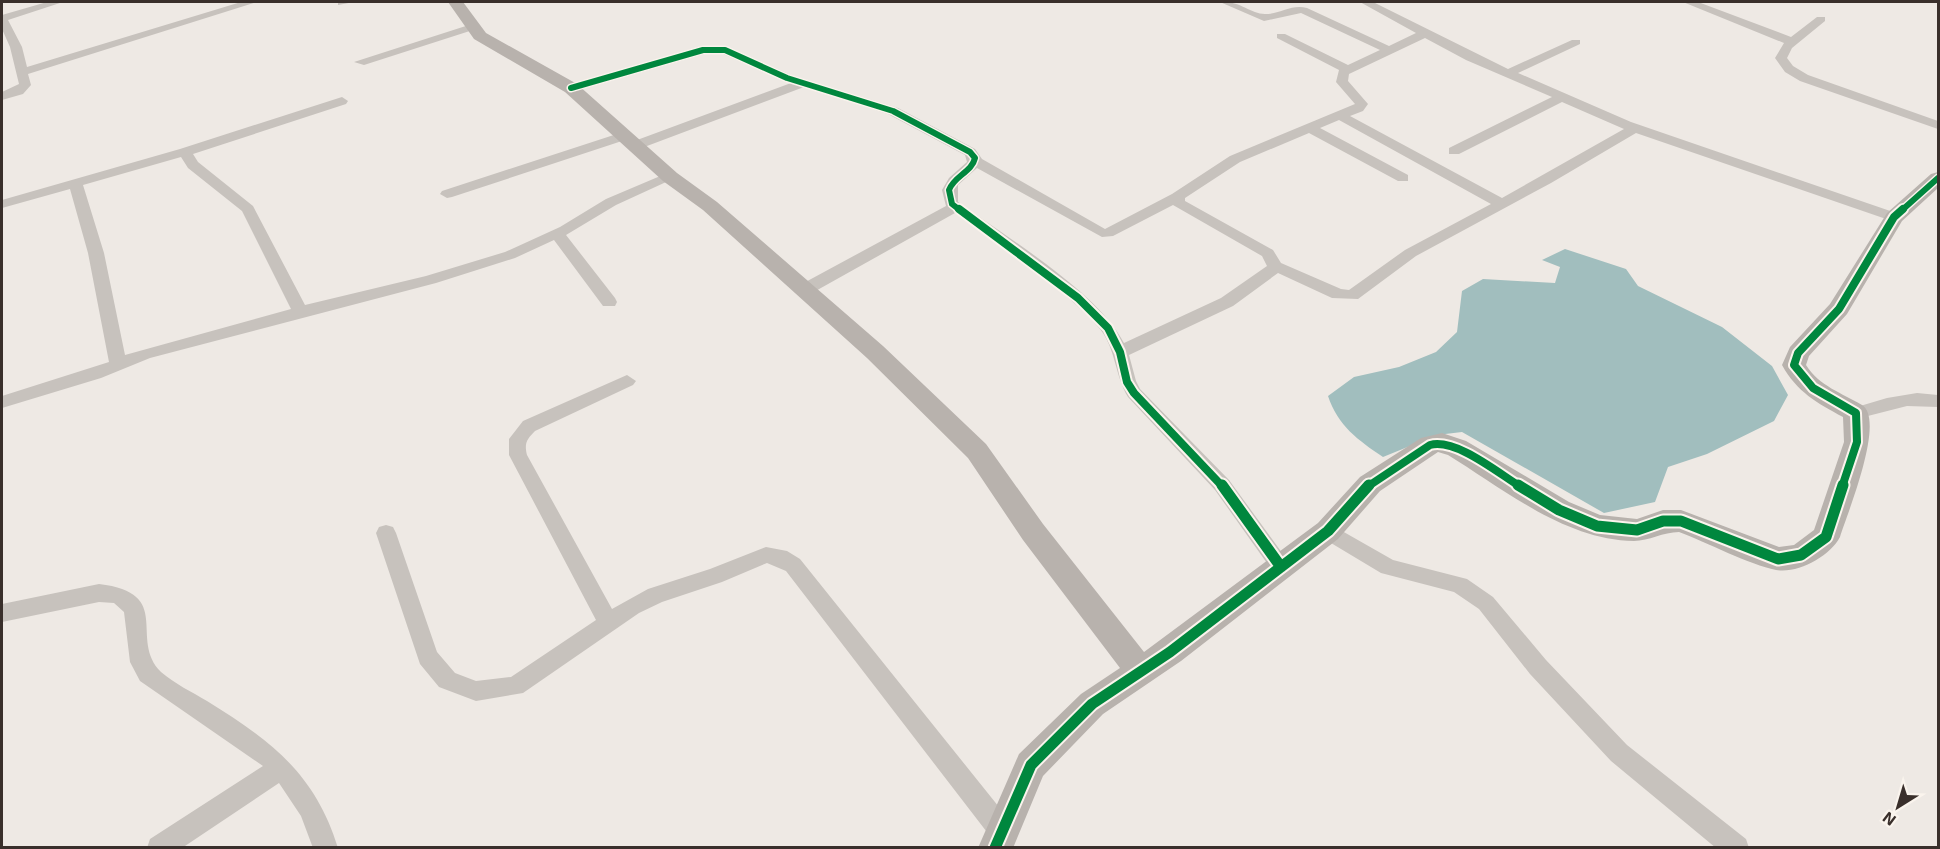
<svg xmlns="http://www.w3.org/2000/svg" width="1940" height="849" viewBox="0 0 1940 849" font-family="'Exo 2',sans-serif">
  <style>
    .water { fill: #a1bebe }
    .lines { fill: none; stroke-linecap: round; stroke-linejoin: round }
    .street { fill: #c7c2bd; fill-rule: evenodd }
    .secondary { fill: #b8b2ad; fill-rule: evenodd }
    .cycleway-far2-casing { stroke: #faf4ed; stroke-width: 9 }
    .cycleway-far1-casing { stroke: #faf4ed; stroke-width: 12 }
    .cycleway-casing { stroke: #faf4ed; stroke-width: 15 }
    .cycleway-far2 { stroke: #00873e; stroke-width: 6 }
    .cycleway-far1 { stroke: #00873e; stroke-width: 8 }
    .cycleway { stroke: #00873e; stroke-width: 11 }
  </style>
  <rect width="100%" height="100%" fill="#eee9e4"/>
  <!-- water -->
  <path class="water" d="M1565,249L1626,269L1638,286L1722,327L1772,366L1788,395L1774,421L1707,454L1668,467L1655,502L1604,513L1462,432L1437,435L1383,457C1358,440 1338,426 1328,396L1354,377L1399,367L1436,352L1457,332L1462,291L1483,279L1555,283L1560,267L1542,260Z"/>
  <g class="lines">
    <!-- street -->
    <path class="street" d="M47,2H63L8,20L22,47L27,67L241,2H257L28,74L31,85L23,94L2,100V92L19,84L10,47L2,29V15Z
      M338,2H354L338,5Z
      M1220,2C1239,0 1250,14 1265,14C1281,14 1291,4 1307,8L1389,46L1416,33L1360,2H1373L1508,69L1572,40H1580V44L1518,73L1631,122L1899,214L1901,217L1894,221L1889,220L1636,133L1551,183L1416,256L1358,299L1332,298L1278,273L1233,306L1129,355L1136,381L1140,389L1229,480L1288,561L1291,567L1288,573L1281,575L1274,573L1215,490L1128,397C1115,376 1116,349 1100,329C1065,288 999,246 955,213L812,293H800L798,289L800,285L946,206L942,190L949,178L967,162L965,155L888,114L804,87L639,149H629V143L791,83L723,54H704L571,92L565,88L699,47L725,46L791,75L898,108L975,149L982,159L1105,229L1172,194L1230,156L1355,104L1336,82L1339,70L1277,38V34H1285L1348,65L1380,50L1301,13L1264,21ZM1425,38L1466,60L1552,97L1449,148V154H1459L1562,102L1624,129L1502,198L1350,116L1363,111L1368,104L1348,81L1349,74ZM1339,120L1491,204L1405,250L1349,290L1341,289L1281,263L1273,250L1185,201V198L1240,162L1309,133L1398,181H1408V175L1320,128ZM977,168L1102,237L1113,236L1173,205L1262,256L1267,266L1221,298L1124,343C1098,292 1006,237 958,202V185Z
      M1683,2H1698L1791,37L1817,17H1825V21L1792,48L1787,58L1793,66L1808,75L1938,121V129L1800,81L1785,72L1775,58L1784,43Z
      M472,24L478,27L476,29L364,65L354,62Z
      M342,97L348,101L346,104L193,154L198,162L253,206L305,305L426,276L505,252L560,227L606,199L665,174H675L677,177L616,205L566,235L615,298L617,302L615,306H603L554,240L515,258L436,283L150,358L101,378L2,408V396L109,362L88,253L70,189L2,208V200L180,149ZM181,157L188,168L242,211L291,309L125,355L104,253L83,185Z
      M623,132L628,133V139L452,197L447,198L440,194L442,191Z
      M627,375L636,381L633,385L535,431C527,439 524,443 527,455L612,609L648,589L710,569L766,547L787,551L800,559L1011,822L1014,831L1011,840L1002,843L993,840L786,571L767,563L722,582L662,602L639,613L523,693L476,701L439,687L420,664L376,533L379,527L386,525L393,527L396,533L437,652L455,673L476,681L511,677L596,620L509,455V439L523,421Z
      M1917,393L1938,395V407L1907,406L1856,419L1850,417L1847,413L1850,409L1887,398Z
      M1328,523L1393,560L1467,579L1493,597L1546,660L1627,745L1746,839L1749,848H1716L1611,761L1530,674L1479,609L1454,592L1381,573L1321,537L1318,531L1321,525Z
      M99,584C175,593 128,639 161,672C175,684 192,692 207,701C270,740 315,773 338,848H313L301,816L279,783L182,848H147L150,839L263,766L140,681L130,662L124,612L114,603L99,602L2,622V604Z"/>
    <!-- secondary -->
    <path class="secondary" d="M448,2H463L486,33L577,84L677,173L717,202L883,346L986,444L1043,524L1144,652L1318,523L1360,477L1421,438L1442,433L1466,441L1569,502L1600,515L1637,519L1663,510H1681L1779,547L1794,545L1814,530L1844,442L1843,417C1817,403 1797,392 1782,365L1790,347L1830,304L1887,213L1931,174L1938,172V188L1902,221L1847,314L1809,356L1806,365C1819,386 1842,393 1862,405C1886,420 1847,514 1840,537C1830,556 1798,574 1776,570C1750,565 1706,542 1679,532C1663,532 1649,541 1634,541C1565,540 1505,490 1448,455L1438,452L1380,491L1338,539L1181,661L1103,714L1043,776L1013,848H978L1019,754L1081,694L1120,668L1023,540L968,458L867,358L703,210L663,181L565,92L474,39Z"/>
    <defs>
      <path id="cycleway-far2" d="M571,88L703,50H725L787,78L893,111L970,152L975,158C972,172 954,176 949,190L952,204L961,211
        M1901,211L1938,178"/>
      <path id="cycleway-far1" d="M959,209L1078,298L1108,328L1120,352L1127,382L1134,393L1223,487
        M1367,487L1430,445C1456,438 1498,473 1521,487
        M1842,487L1857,442L1856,413L1813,388L1794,365L1798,353L1839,309L1894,217L1903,209"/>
      <path id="cycleway" d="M1222,485L1281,567
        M1518,485L1559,510L1597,526L1637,530L1663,521H1681L1778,559L1801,555L1826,537L1843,485
        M995,848L1031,765L1092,704L1170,652L1328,531L1369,485"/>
    </defs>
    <!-- cycleway-far2 casing -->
    <use href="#cycleway-far2" class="cycleway-far2-casing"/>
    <!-- cycleway-far1 casing -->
    <use href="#cycleway-far1" class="cycleway-far1-casing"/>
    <!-- cycleway casing -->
    <use href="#cycleway" class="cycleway-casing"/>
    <!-- cycleway-far2 -->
    <use href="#cycleway-far2" class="cycleway-far2"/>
    <!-- cycleway-far1 -->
    <use href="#cycleway-far1" class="cycleway-far1"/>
    <!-- cycleway -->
    <use href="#cycleway" class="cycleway"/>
  </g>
  <!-- border -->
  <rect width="1940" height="849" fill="none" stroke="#392f2b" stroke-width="6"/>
  <!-- north arrow -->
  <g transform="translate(1898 807) rotate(217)" stroke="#faf4ed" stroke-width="4.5" paint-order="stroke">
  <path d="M0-4.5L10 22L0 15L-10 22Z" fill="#392f2b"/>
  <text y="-9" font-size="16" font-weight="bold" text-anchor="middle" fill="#392f2b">N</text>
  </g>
</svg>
